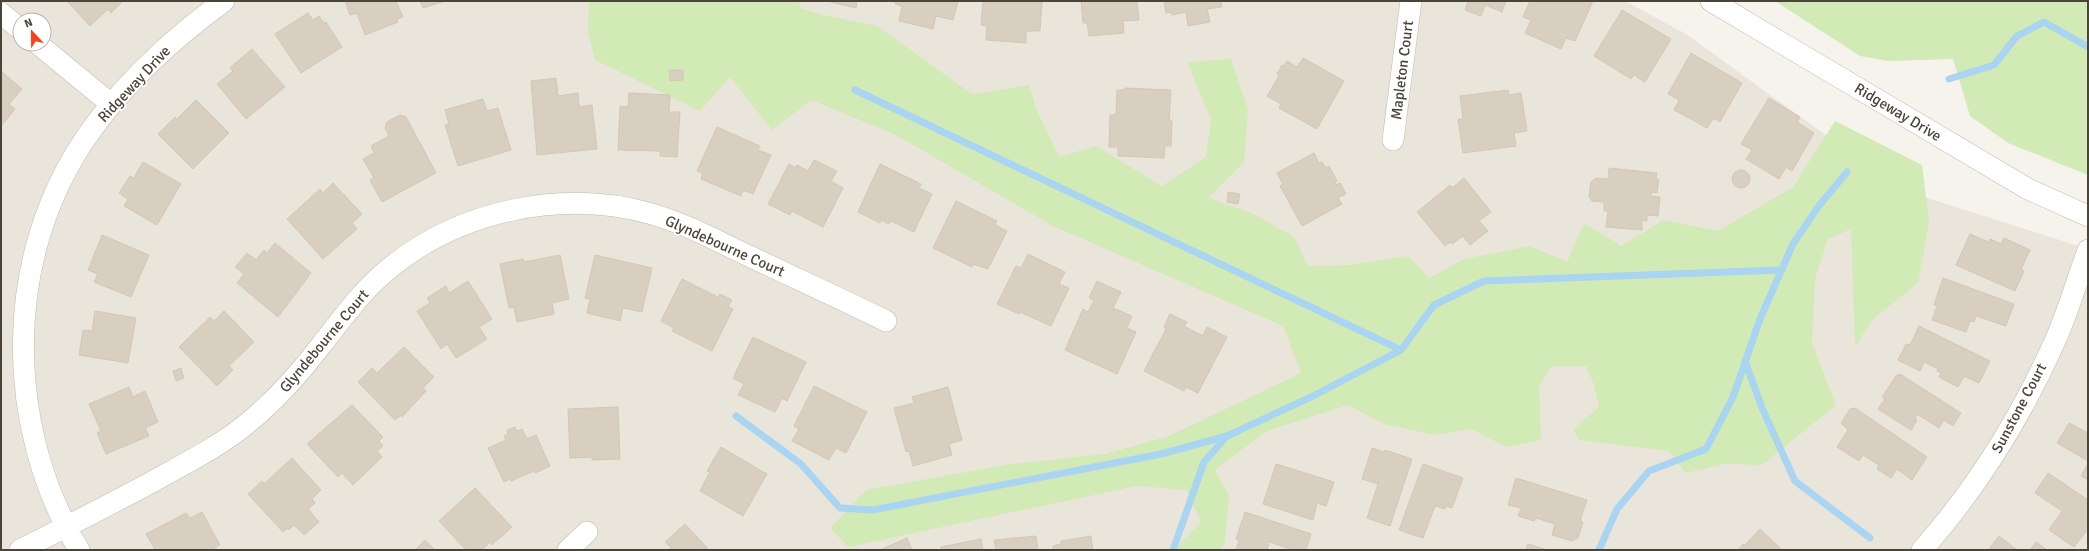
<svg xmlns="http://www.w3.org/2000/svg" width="2089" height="551" viewBox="0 0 2089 551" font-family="Signika,sans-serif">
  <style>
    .residential { fill: #eae5da; fill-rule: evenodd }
    .green { fill: #d2eab5 }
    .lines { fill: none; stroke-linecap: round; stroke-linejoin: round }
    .stream { stroke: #a9d4f2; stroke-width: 7 }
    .building { fill: #d8cfc1; stroke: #d3c7b4 }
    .street-casing { stroke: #c2bbae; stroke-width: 22 }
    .street { stroke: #fff; stroke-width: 21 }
    .labels { text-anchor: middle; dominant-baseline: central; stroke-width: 3.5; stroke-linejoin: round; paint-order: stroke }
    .street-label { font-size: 15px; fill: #4b4439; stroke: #fff }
  </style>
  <rect width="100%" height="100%" fill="#f6f3ec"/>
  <!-- residential -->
  <path class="residential" d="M1,1H1625L1686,34L1902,190L2088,249V550H1ZM20,20H44V44H20Z"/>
  <!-- green -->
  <path class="green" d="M589,1H799L800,8L823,15L877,26L972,94L1029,85L1036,109L1059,157L1096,146L1162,186L1206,157L1211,119L1187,62L1231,59L1248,109L1244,162L1208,198L1252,213L1294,237L1308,266L1349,265L1408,256L1429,278L1464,259L1530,246L1567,262L1584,223L1621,246L1663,220L1718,231L1793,187L1835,121L1922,165L1929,222L1918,283L1871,321L1855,347L1851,229L1828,239L1815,279L1812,343L1836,405L1762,465L1725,464L1686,473L1668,451L1579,440L1573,429L1599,407L1594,385L1586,366H1552L1539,386L1541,440L1506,447L1472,429L1435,435L1384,424L1348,405L1267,431L1215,470L1229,496L1225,543L1219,550H1174L1201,522L1186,490L1137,486L848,547L830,528L866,490L1005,465L1105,454L1169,436L1301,373L1283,326L1053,226L894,134L811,100L772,130L730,77L700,111L595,60L588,32Z
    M1775,1H2088V175L2008,143L1970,116L1953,59L1888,61L1860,56Z"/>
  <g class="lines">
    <!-- stream -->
    <path class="stream" d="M1949,79L1994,65L2017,36L2044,22L2088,47
      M855,90L1401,350
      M1745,361L1762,408L1795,481L1870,538
      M736,416L801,464L840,508L873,510L1161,454L1227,436L1313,396L1401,350L1434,305L1484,281L1782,270
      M1173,550L1204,462L1227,436
      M1599,550L1617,509L1649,471L1706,449L1733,397L1760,319L1793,244L1818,207L1847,172"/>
  </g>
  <!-- building -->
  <path class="building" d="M67,1H123L111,13L108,9L90,26Z
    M345,1H396L403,17L397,19L398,22L365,35L357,13L350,15Z
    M420,1H445L423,8Z
    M827,1H857L856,8Z
    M896,1H958L953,20L936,16L933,29L899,21L902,6L895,4Z
    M983,1H1042L1040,31H1026V43L986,40L987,26L981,25Z
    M1081,1H1137L1139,20L1123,21L1124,33L1089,36L1087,23H1083Z
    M1164,1H1221L1222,7L1207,9L1210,22L1188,26L1186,12L1172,15L1171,12L1166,13Z
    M1468,1H1506L1502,12L1485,5L1481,16L1465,10Z
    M1530,1H1593L1575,41L1566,38L1561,49L1525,33L1531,20L1523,17Z
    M1622,10L1671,39L1645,82L1634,75L1631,79L1594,56Z
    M308,13L313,20L319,16L325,24L326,22L342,47L301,73L275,34Z
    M252,49L285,87L246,119L217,84L233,71L230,68Z
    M1691,53L1742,83L1720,122L1714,118L1707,128L1674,110L1679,100L1668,94Z
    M1303,58L1344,81L1317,129L1279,108L1281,104L1267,96L1279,76L1277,74L1282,65L1284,66L1287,61L1297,67Z
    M669,70H683V80L670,81Z
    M1,71L22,89L9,104L15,109L1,126Z
    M556,78L558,96L578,93L579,107L592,105L597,149L537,155L531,81Z
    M1125,88L1171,90L1169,121H1172L1171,146H1165L1164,158L1118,156V147H1109L1110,115H1116L1117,90H1124Z
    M1508,90L1509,95L1521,93L1527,131L1514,133L1516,146L1463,153L1458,119H1463L1460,96Z
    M629,93L670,95L669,112H680L677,157L660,156V151L618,150L620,106L628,107Z
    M1769,98L1800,117L1797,122L1814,133L1792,171L1786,167L1779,179L1746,159L1752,150L1741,144Z
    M483,99L487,111L498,108L511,150L458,166L445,125L449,124L445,110Z
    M196,100L229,133L193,169L158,134L175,117L177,119Z
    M400,115L406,117L436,173L382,202L370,180L374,178L363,159L374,153L371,146L389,136L385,128L387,122Z
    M717,127L760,146L758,150L771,155L753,194L743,190L741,196L701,179L703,173L697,171Z
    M1314,153L1319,163L1322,162L1326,168L1329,166L1337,181L1335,182L1336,185L1340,183L1346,194L1338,198L1342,204L1302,226L1280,186L1283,184L1277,173Z
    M814,160L837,171L831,181L843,188L823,227L792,211L790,215L768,204L789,164L796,168L797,165L808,171Z
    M143,162L181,184L157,225L124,206L128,199L119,193L130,176L134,178Z
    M880,164L921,184L919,188L932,194L914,232L891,221L889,224L881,220L880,223L858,212Z
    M1609,168L1657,173L1656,179H1659L1657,193L1651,192V196L1660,197L1658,216L1647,215V221L1642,220V230L1606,227L1608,211H1604V202L1592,201L1589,197L1591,182L1596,178L1608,179Z
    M1732 179a9 9 0 1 1 18 0a9 9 0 1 1-18 0Z
    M1464,178L1491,212L1479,221L1488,231L1470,245L1463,236L1452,244L1450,242L1445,246L1417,212L1450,185L1452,188Z
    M333,183L362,214L352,223L357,229L323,259L287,219L320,189L323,193Z
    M1228,192L1240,194L1238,204L1227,202Z
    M956,201L997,221L995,225L1007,231L988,269L973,264L972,267L933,248Z
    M1970,234L1988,242L1990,239L2001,244L2004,238L2030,250L2021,269L2024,271L2015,291L1956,265Z
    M102,235L149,255L131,297L94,282L98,274L88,270Z
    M275,243L311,273L278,317L237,283L244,274L235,267L247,253L256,260L264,250L267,253Z
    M1028,254L1065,272L1059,284L1069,288L1051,326L1020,312L1019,314L997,304L1016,266L1021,268Z
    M560,255L569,299L552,303L554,314L517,322L514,307L509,308L500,264L523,259L524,262Z
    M595,255L652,268L642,312L623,308L620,321L587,313L590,299L585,298Z
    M1943,278L2014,304L2006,326L1976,316L1974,322L1970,321L1966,332L1932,320L1937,306L1934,305Z
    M682,279L718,297L720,294L732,300L728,307L733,309L712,351L672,331L674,328L661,321Z
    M468,281L492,319L479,327L487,339L456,358L447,344L441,349L417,311L430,303L427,298L446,286L449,293Z
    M1097,281L1121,292L1113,308L1132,316L1127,328L1136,332L1117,374L1065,350L1083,309L1088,312L1094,300L1089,298Z
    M95,311L136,318L128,363L79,355L83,330L92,331Z
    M224,311L254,342L229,366L233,370L217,386L179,347L210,317L214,321Z
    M1170,314L1187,322L1184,326L1203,336L1207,327L1227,337L1198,393L1186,387L1184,391L1144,371L1166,329L1164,327Z
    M1919,326L1990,361L1979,383L1964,376L1958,387L1939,377L1941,373L1937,371L1938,369L1924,362L1920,371L1898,360L1906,344L1910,345Z
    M753,337L806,362L787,401L782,398L775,412L738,395L744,384L733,378Z
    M404,347L434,377L423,388L426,391L402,417L401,415L395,420L358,382L372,368L377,373Z
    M181,368L184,378L176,381L173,371Z
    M1900,374L1961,413L1953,426L1944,420L1939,428L1917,414L1915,419L1917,420L1911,430L1878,409L1885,399L1882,397L1896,376Z
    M814,386L867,412L846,453L836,448L829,460L792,441L799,429L794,426Z
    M129,387L133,397L145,391L158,422L145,428L149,436L106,454L97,433L101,431L89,404Z
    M948,387L962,440L949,444L952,455L913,466L909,451L906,452L894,408L914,403L912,397Z
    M352,405L383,437L379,441L383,446L377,451L382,457L353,485L342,473L338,477L307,444Z
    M618,407L620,459L592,460V457L570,458L568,409Z
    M1855,408L1927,457L1912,480L1897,469L1891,478L1877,469L1879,465L1863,455L1859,461L1837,447L1848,430L1841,423L1850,409Z
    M2069,423L2088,433V461L2057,443Z
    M515,427L517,431L522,429L527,439L536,435L550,466L535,473L534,471L511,481L510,479L504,482L488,448L506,440L504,436L508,434L507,430Z
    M721,447L767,474L743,516L700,491L710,472L707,471Z
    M1372,448L1384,452L1385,450L1412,459L1390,526L1367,518L1378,484L1362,479Z
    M292,458L321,490L312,499L315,503L308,509L319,522L304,535L294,525L289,530L288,528L283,532L248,494L262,481L264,484Z
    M2088,463V480L2081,476Z
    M1276,464L1334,482L1326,506L1317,503L1313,520L1263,504Z
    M1423,464L1463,478L1452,508L1446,506L1445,509L1435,506L1423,538L1399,530Z
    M2048,473L2088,500V529L2074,547L2049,530L2062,511L2035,493Z
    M1516,478L1587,500L1580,521L1583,522L1578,538L1572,541L1552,535L1555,524L1536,518L1534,521L1518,516L1521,508L1508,505Z
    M475,488L512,527L492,545L490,542L482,550H466L439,521Z
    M202,512L220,545L211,550H155L146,534L186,513L190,518Z
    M1245,512L1311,534L1306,550H1294L1269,542L1267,550H1236L1239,540L1236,539Z
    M685,524L709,550H668L671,548L665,542Z
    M1760,529L1782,550H1738L1743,544L1745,545Z
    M1036,536L1038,550H996L994,540Z
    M1091,536L1093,550H1053V546L1061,544V541Z
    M1999,536L2017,550H1988Z
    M907,538L912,550H880Z
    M981,539L983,550H941V547Z
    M425,540L435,550H415Z
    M2036,542L2047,550H2030Z
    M1528,544L1547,550H1526Z"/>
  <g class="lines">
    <defs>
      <path id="street" d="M1711,1L2028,189L2088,216
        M1,13L20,29
        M38,44L111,104
        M1393,140L1411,1
        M20,550C64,528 107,506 150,483C184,464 219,447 249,422C277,399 300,373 322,344C342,319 360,293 385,272C456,211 561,188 652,214C686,224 717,241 749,256C795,278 841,299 886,321
        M79,550C4,425 3,258 87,136C124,83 172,39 224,1
        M568,550L587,532
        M1922,550C1977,488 2021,417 2055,341C2068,312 2077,280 2088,250"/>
    </defs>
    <!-- street casing -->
    <use href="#street" class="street-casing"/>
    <!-- street -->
    <use href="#street" class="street"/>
  </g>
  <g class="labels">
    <!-- street labels -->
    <g class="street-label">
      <text transform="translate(1402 70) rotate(-83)">Mapleton Court</text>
      <text transform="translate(134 84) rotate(-47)">Ridgeway Drive</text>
      <text transform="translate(1898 112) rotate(31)">Ridgeway Drive</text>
      <text transform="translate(725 246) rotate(24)">Glyndebourne Court</text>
      <text transform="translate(324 341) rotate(-50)">Glyndebourne Court</text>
      <text transform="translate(2019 408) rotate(-62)">Sunstone Court</text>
    </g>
  </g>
  <!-- border -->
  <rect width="2089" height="551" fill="none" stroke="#4b4439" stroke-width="4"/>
  <!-- north arrow -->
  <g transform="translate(32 32) rotate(338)"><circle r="19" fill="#ffffff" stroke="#b7b4b0"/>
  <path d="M0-3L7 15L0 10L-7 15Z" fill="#fc3f1d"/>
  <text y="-6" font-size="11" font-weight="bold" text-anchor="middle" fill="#4b4439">N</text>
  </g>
</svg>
